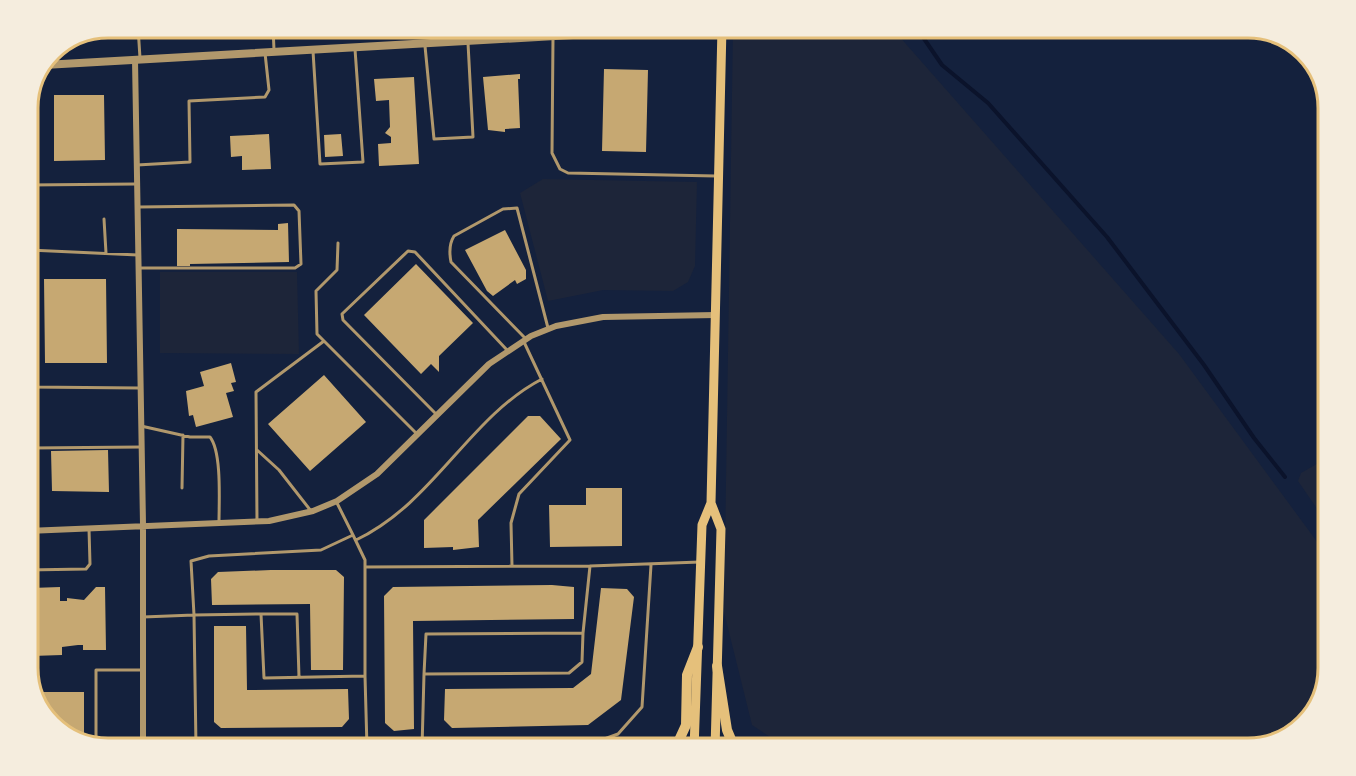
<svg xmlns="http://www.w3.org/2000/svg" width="1356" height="776" viewBox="0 0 1356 776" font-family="'Sofia Sans Condensed',sans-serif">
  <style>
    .green { fill: #1d2539 }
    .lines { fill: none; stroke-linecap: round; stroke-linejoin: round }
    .stream { stroke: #0b132b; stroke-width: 4 }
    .building { fill: #c6a872 }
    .service { stroke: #b1986c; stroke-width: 3 }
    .minor { stroke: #b1986c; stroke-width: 6 }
    .tertiary { stroke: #b1986c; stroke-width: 8 }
    .secondary { stroke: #e5c07b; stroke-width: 9 }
    .primary { stroke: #e5c07b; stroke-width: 10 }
    .rim { fill: none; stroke: #e5c07b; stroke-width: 3 }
  </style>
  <rect width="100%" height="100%" fill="#14213d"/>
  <!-- green -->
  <path class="green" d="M891,27L1179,354L1329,558V669L1318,708L1289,738L1249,749H788L752,725L724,612L733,28Z
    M543,179L697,182L695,266L688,282L673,291L603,290L548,301L520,193Z
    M160,272H297L299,354L160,353Z
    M1329,457V526L1298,481L1301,473Z"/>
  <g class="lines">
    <!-- stream -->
    <path class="stream" d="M916,27L942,65L988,103L1107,237L1204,365L1254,438L1285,477"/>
  </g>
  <!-- building -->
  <path class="building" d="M604,69L648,70L646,152L602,151Z
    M520,74V79H518L520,128L505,129V132L488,130L483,77Z
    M414,77L419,164L379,166L378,144L391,143V137L385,133L390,127L389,100L376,101L374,79Z
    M54,95H104L105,160L54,161Z
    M269,134L271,169L242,170V156L231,157L230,136Z
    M341,134L343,156L325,157L324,135Z
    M288,223L289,262L190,264V266H177V229L278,230V224Z
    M505,230L526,270V279L517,284L515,280L493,296L487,291L465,250Z
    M416,264L473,323L439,356V372L431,364L421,374L364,315Z
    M44,279H106L107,363H45Z
    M231,363L236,382L231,383L234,391L226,393L233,417L196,427L193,415L189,416L186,391L204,386L200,372Z
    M324,375L366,422L310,471L268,424Z
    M528,416H540L561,439L478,520L479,547L453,550V547L424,548V520Z
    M108,450L109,492L52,491L51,451Z
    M586,488H622V546L550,547L549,505H586Z
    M271,570H336L344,577L343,670H311L310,604L212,605L211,579L218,572Z
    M552,585L574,587V619L413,621L414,729L394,731L385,723L384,596L393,587Z
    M60,587V601H67V598L84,600L96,587H105L106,650H83V645H78L62,647V655L32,656L31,588Z
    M601,588L627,589L634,597L621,700L588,725L452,728L444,720L445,689L573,688L591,674Z
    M214,626H246L247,690L348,689L349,719L342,727L221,728L214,722Z
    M33,692H84V743L68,738L38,709Z"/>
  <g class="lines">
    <!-- service -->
    <path class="service" d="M138,27L140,58
      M273,27L274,50
      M477,27V40
      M553,38L552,153L560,169L568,173L716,176
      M425,46L434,139L473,137L468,43
      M313,51L320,164L363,162L355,49
      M28,102L30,387L139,388
      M137,165L190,162L189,101L265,97L269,90L265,53
      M28,185L136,184
      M139,207L294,205L299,211L301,264L295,268H140
      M104,219L106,253
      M29,250L138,255
      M525,338L451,262C449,252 449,244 454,236L503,209L517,208L548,328
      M324,341L317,334L316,291L337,270L338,243
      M437,415L343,320L342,314L408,251L415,252L507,350
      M141,426L190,437H210C222,452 219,502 219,522
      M257,450L279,470L311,511
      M182,488L183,435
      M257,521L256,392L324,341L417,434
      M33,530L31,448L141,447
      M353,535L365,560V676L264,678L261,614L194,615L196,747L367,748L365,676
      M356,540C434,503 469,417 542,379
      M512,566L511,523L519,494L570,440L524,342
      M590,566L700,562
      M365,567L590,566L583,633L426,634L424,674L569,673L582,662L583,633
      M27,570L86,569L90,564L89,529
      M261,614H297L299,677
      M143,617L194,615L191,561L209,556L321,550L353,535L337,503
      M96,746V670H143
      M367,748L585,746L618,734L642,707L651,565
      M422,748L424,674"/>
    <!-- minor -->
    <path class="minor" d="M135,60L143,524V749
      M27,531L269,521L313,511L337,501L377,474L489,364L531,336L556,326L603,317L716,315"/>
    <!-- tertiary -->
    <path class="tertiary" d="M44,65L573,35L722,33"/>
    <!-- secondary -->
    <path class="secondary" d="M711,503L721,529L715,749
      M694,749L702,525L711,503L722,27"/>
    <!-- primary -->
    <path class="primary" d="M717,666L727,730L735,749
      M675,749L686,725L687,675L698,647"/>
  </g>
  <!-- crop -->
  <path d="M0 0H1356V776H0ZM108 38H1248A70 70 0 0 1 1318 108V668A70 70 0 0 1 1248 738H108A70 70 0 0 1 38 668V108A70 70 0 0 1 108 38Z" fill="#f5edde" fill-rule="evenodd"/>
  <path class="rim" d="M108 38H1248A70 70 0 0 1 1318 108V668A70 70 0 0 1 1248 738H108A70 70 0 0 1 38 668V108A70 70 0 0 1 108 38Z"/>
</svg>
